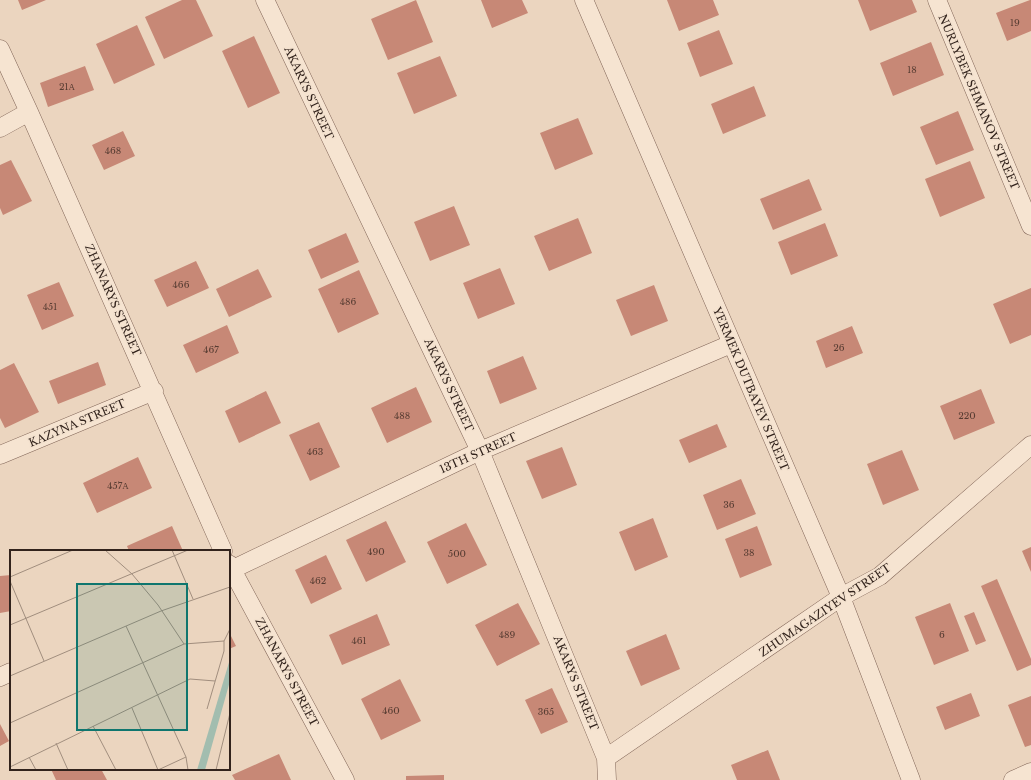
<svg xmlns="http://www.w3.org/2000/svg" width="1031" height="780" viewBox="0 0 1031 780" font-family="'Libre Baskerville',serif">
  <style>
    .building { fill: #c78876 }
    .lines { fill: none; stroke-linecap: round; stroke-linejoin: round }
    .street-casing { stroke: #826658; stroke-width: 19 }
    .street { stroke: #f6e4d1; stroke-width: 18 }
    .labels { text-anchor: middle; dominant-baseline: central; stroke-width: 3; stroke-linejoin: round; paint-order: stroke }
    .number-label { font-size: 9px; fill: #573c32 }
    .street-label { font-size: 11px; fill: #32231c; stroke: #f3e1ce }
    .inset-road { fill: none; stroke: #a18e7e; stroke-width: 1 }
    .view { fill: #0f766e; fill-opacity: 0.15; stroke: #0f766e; stroke-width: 2 }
    .inset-edge { fill: none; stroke: #32231c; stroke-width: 2 }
  </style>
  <rect width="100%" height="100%" fill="#ebd5bf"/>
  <!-- building -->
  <path class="building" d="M18,0H46L22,10Z
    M182,0H196L213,36L164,59L145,17Z
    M416,0L433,42L388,60L371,19Z
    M481,0H522L528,13L492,28Z
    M667,0H713L719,15L679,31Z
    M858,0H912L917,12L870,31Z
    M1030,0H1031V31L1007,41L996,13Z
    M137,25L155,65L114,84L96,44Z
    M719,30L733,64L700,77L687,43Z
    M254,36L280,93L248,108L222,51Z
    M931,42L944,75L893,96L880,63Z
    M440,56L457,96L414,114L397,73Z
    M85,66L94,90L48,107L40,83Z
    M754,86L766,116L723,134L711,104Z
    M958,111L974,150L936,165L920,127Z
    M578,118L593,154L555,170L540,133Z
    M123,131L135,156L104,170L92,145Z
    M11,160L32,201L3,215L0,208V165Z
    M970,161L985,198L940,217L925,179Z
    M809,179L822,210L773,230L760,199Z
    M454,206L470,245L430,261L414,222Z
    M578,218L592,253L549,271L534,236Z
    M825,223L838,256L791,275L778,242Z
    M346,233L359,262L321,279L308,250Z
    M196,261L209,288L167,307L154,280Z
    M500,268L515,304L478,319L463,283Z
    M258,269L272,297L229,317L216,289Z
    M359,270L379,314L338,333L318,289Z
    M59,282L74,316L42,330L27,295Z
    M654,285L668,321L631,336L616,300Z
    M1031,288V335L1010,344L993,304Z
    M227,325L239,353L196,373L183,345Z
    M852,326L863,353L826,368L816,341Z
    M523,356L537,389L500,404L487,371Z
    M98,362L106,385L58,404L49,381Z
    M14,363L39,412L5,428L0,418V370Z
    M416,387L432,422L387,443L371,408Z
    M981,389L995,423L954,440L940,406Z
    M266,391L281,423L239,443L225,411Z
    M319,422L340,467L310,481L289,435Z
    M717,424L727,447L689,463L679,440Z
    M562,447L577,485L542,499L526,461Z
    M902,450L919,490L883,505L867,464Z
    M138,457L152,488L97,513L83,483Z
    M741,479L756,514L717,530L703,495Z
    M653,518L668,557L635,571L619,532Z
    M386,521L406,562L366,582L346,540Z
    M466,523L487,565L447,584L427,542Z
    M172,526L183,551H129L127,546Z
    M757,526L772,565L740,578L725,539Z
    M1031,547V572L1022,551Z
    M326,555L342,589L311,604L295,570Z
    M11,575V611L0,613V576Z
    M997,579L1031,659V665L1017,671L981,586Z
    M518,603L540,644L497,666L475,625Z
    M950,603L969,651L934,665L915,617Z
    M974,612L986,641L976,645L964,616Z
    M377,614L390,645L342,665L329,635Z
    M229,632L236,646L229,649Z
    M666,634L680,669L641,686L626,651Z
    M400,679L421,721L381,740L361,699Z
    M552,688L568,722L541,734L525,700Z
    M971,693L980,716L945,730L936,707Z
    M1031,696V745L1025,747L1008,705Z
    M0,724L9,741L0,746Z
    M768,750L780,780H737L731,765Z
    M279,754L291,780H235L232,775Z
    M51,769H101L107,780H56Z
    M444,775V780H406V776Z"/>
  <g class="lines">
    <defs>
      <path id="street" d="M265,0L480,451L606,758L607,780
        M584,0L841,597L911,780
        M937,0L1031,226
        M0,49L29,112L223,551
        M0,128L29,112
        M0,455L154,391
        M229,564L345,780
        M229,571L480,451L731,344
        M0,677L11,672
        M606,758L841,597L880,576L1031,445
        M1013,780L1031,772"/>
    </defs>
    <!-- street casing -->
    <use href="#street" class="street-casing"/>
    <!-- street -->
    <use href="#street" class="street"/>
  </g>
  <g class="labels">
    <!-- number labels -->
    <g class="number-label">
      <text x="1015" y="22">19</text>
      <text x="912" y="69">18</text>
      <text x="67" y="86">21А</text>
      <text x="113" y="150">468</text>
      <text x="181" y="284">466</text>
      <text x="348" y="301">486</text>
      <text x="50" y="306">451</text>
      <text x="839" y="347">26</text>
      <text x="211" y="349">467</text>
      <text x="402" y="415">488</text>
      <text x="967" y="415">220</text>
      <text x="315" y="451">463</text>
      <text x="118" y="485">457А</text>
      <text x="729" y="504">36</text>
      <text x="376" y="551">490</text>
      <text x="749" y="552">38</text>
      <text x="457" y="553">500</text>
      <text x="318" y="580">462</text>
      <text x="507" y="634">489</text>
      <text x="942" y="634">6</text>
      <text x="359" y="640">461</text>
      <text x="391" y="710">460</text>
      <text x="546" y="711">365</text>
    </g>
    <!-- street labels -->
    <g class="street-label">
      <text transform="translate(309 93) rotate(65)">AKARYS STREET</text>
      <text transform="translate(979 102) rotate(67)">NURLYBEK SHMANOV STREET</text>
      <text transform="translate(113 300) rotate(66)">ZHANARYS STREET</text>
      <text transform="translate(449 385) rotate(65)">AKARYS STREET</text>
      <text transform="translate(751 389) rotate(67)">YERMEK DUTBAYEV STREET</text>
      <text transform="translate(77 423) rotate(-23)">KAZYNA STREET</text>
      <text transform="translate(478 453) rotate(-24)">13TH STREET</text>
      <text transform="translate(825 610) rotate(-34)">ZHUMAGAZIYEV STREET</text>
      <text transform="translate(287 672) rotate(62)">ZHANARYS STREET</text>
      <text transform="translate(576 683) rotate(68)">AKARYS STREET</text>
    </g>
  </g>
  <!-- overview -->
  <g transform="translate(10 550)">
    <rect width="220" height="220" fill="#ebd5bf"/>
    <path d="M220,109V131L195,220H187Z" fill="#a2bdaf"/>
    <path class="inset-road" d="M95,0L122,24L148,55L174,94M162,0L183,49M0,27L63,0M0,31L34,111M0,75L178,0M116,76L176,207L178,220M0,126L151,61L220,37M122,158L148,220M197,159L214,101V91L220,79M0,173L174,94L214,91M83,176L106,220M46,193L58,220M19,207L26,220M0,217L180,129L205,131M148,220L176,207M206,220L220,163"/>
    <path class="view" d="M67,34H177V180H67Z"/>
    <rect width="220" height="220" class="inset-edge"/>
  </g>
</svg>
